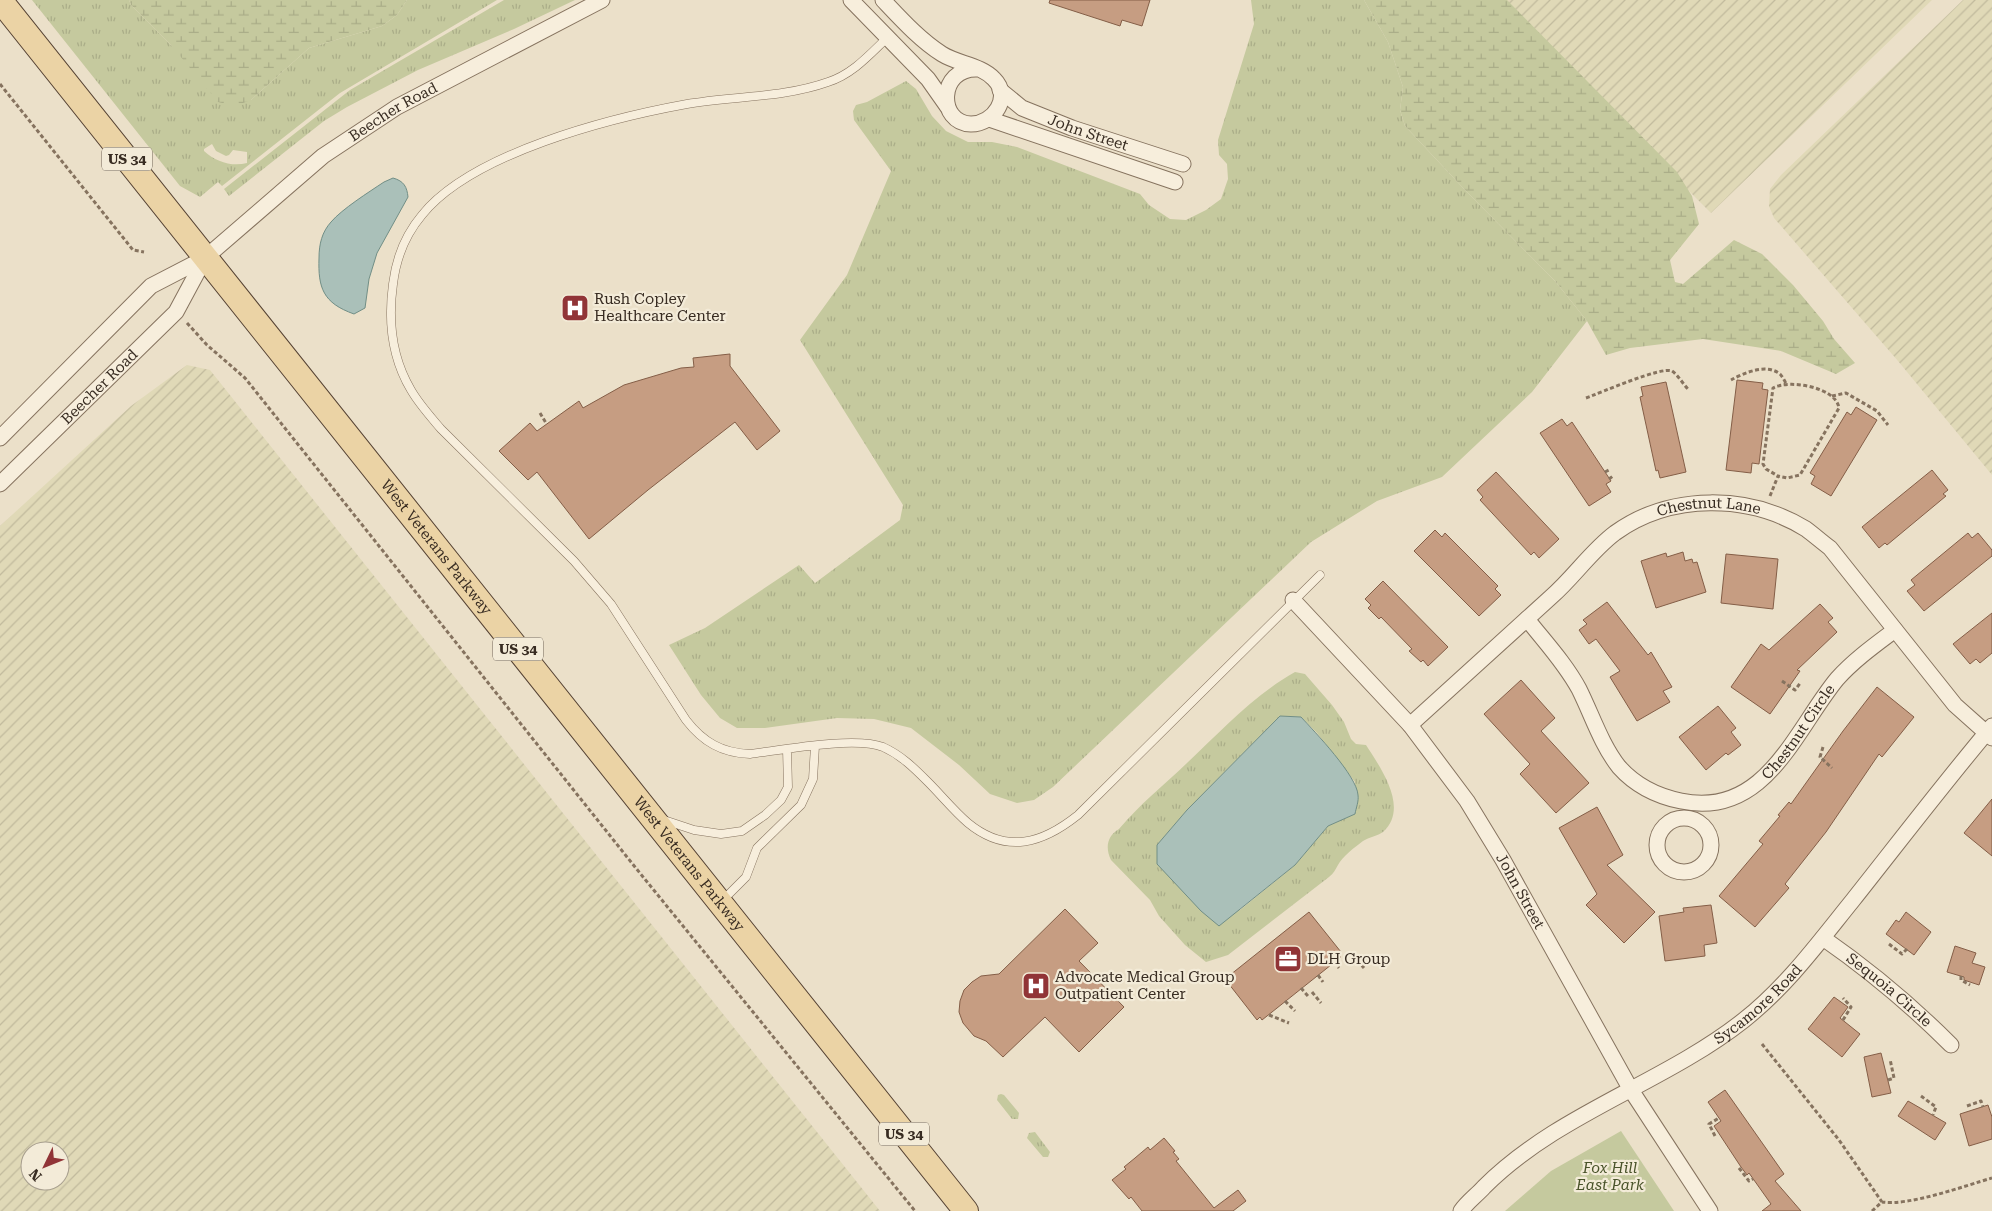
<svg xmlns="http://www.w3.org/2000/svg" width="1992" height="1211" viewBox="0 0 1992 1211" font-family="'Roboto Serif',serif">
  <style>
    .farmland { fill: url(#farmland-furrows); fill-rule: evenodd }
    .grass { fill: url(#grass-tufts); fill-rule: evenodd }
    .wetland { fill: url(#wetland-marsh) }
    .park { fill: #c5c99e }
    .water { fill: #aac0b9; stroke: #718e86 }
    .building { fill: #c69d82; stroke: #845e47 }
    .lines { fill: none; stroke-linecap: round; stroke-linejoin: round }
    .service-casing { stroke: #86735f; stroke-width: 9 }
    .minor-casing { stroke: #86735f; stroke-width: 17 }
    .primary-casing { stroke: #554233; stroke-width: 26 }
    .path { stroke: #86735f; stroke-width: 3; stroke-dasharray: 4 2.5; stroke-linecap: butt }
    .service { stroke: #f7eedc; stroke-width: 8 }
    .minor { stroke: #f7eedc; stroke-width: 15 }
    .primary { stroke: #ebd3a5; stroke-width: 24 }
    .labels { text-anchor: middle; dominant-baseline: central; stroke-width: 4.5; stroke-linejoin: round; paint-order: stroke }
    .shield { fill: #f3ebd8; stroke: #706559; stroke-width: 1 }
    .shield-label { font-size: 14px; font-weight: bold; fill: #382c22 }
    .street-label { font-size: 15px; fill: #382c22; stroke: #f3ebd8 }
    .poi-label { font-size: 15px; fill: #382c22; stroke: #f3ebd8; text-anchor: start }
    .park-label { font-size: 15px; font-style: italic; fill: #49532a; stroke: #f3ebd8 }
  </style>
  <defs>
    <pattern id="farmland-furrows" width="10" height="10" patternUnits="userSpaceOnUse" patternTransform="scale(1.25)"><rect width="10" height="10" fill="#e0d9b7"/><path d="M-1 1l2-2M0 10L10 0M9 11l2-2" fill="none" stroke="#c1ba9d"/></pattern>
    <pattern id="grass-tufts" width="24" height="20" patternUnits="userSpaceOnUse" patternTransform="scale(1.25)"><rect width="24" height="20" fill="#c5c99e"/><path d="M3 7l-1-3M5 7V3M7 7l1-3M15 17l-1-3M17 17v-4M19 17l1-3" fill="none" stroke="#aaad88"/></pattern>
    <pattern id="wetland-marsh" width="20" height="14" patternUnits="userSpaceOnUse" patternTransform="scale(1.25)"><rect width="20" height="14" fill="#c5c99e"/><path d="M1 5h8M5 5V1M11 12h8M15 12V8" fill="none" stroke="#aaad88"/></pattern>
  </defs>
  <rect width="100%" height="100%" fill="#ebe0c9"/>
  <!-- farmland -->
  <path class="farmland" d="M1498,0H1932L1711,213Z
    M1963,0H1992V475L1898,361L1774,218L1769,206L1770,189L1781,175Z
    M187,365L210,370L880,1211H0V526L131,406ZM30,1151H60V1181H30Z"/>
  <!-- grass -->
  <path class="grass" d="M32,0H129L131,5L171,45L251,100L309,48L382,26L397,15L407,0H497L340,93L222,186L218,182L200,197L180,186ZM212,144L216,151L226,156L229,155L233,150L247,152V163C232,167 216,162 204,151V149Z
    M504,0H575L514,29L418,70L347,107L324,121L229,196L224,189L350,90Z
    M1251,0H1364L1388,42L1403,87L1400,110L1405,126L1465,190L1555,281L1587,321L1532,392L1442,477L1377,501L1311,542L1053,787L1034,800L1017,803L990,794L959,765L911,728L874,719L837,718L765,728H737L720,718L701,695L669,645L705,628L799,565L815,583L900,520L903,505L800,340L847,275L891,171L854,120L853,111L856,105L867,102L906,81L916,89L932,116L946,131L968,142H992L1017,147L1140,194L1149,205L1170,219L1186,220L1206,210L1221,199L1228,179L1227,164L1219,155L1218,140L1254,24Z
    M1295,672L1305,674L1332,705L1344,722L1351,739L1356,744L1366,745C1380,767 1410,808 1383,832C1378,836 1369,837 1363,841C1355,847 1342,857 1338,865C1335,870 1334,873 1329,877L1228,955L1206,962L1185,945L1159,916L1150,900L1111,860C1105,848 1107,836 1119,829C1139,805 1164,785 1187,763C1221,731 1254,695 1295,672ZM1280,716L1301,717L1317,733L1355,782L1354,814L1328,826L1295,865L1240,910L1157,845L1187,810Z
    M1001,1094L1004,1095L1019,1113L1018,1119H1012L997,1100L998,1095Z
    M1035,1132L1050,1152L1048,1157H1043L1027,1138L1029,1133Z"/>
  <!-- wetland -->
  <path class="wetland" d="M129,0H407L397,15L382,26L309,48L251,100L235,106L218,102L171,45L131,5Z
    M1364,0H1507L1677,172L1692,196L1699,224L1670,260L1675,282L1683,284L1734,240L1762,254L1793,285L1823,321L1834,339L1855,363L1836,374L1781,351L1703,339L1630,348L1606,355L1587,321L1555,281L1465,190L1405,126L1400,110L1403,87L1388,42Z"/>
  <!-- park -->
  <path class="park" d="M1621,1131L1674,1211H1505L1551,1171Z"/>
  <!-- water -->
  <path class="water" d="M393,178C404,181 407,187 408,197L377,253L369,279L365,308L354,314C323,303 318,288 319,258C319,244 322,232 331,222C342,209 369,192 384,182Z
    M1280,716L1301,717C1315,732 1357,776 1358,795C1359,801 1356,808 1355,814L1328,826L1295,865L1219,926L1201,911L1157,864V845L1187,810Z"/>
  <!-- building -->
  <path class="building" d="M1050,0H1150L1142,26L1122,20L1120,26L1049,3Z
    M730,354V366L780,431L757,450L735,422L648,490L589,539L537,472L528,480L499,451L530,423L537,431L579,401L583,408L624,385L681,368L694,367L693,358Z
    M1737,380L1763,383L1762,389L1768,390L1759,464L1752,463L1751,473L1726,470Z
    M1666,382L1686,472L1660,478L1658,470L1656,471L1640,397L1643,396L1641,387Z
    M1856,407L1877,420L1831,496L1811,484L1815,476L1810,473L1847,412L1851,415Z
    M1562,419L1567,426L1572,422L1611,481L1606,484L1611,492L1589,506L1540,433Z
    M1932,470L1948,490L1943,494L1946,496L1887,545L1885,543L1879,548L1862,527Z
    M1496,472L1559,539L1539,558L1534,552L1531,555L1480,500L1483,497L1477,490Z
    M1435,530L1442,537L1445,533L1498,586L1495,589L1501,595L1479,616L1414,551Z
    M1968,533L1972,538L1978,533L1992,550V556L1924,611L1907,591L1915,585L1911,580Z
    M1683,552L1685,561L1692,559L1693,563L1697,562L1706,592L1656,608L1641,561L1666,553L1667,557Z
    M1726,554L1778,559L1773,609L1721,603Z
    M1383,581L1448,647L1428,666L1423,660L1421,662L1409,651L1412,649L1381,617L1379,619L1368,608L1371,605L1365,599Z
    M1607,602L1648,655L1651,652L1672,687L1663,691L1670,702L1637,721L1610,677L1620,671L1596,639L1589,644L1579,630L1587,624L1583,620Z
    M1820,604L1833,618L1828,622L1837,632L1797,670L1800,671L1770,714L1731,687L1761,644L1769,650Z
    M1992,613V653L1980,663L1976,659L1970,664L1953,644Z
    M1521,680L1555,718L1541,731L1589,783L1556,813L1520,774L1530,764L1484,714Z
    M1877,687L1914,717L1882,757L1879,754L1826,832L1785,884L1789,888L1755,927L1719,896L1763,844L1759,841L1780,816L1778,815L1789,802L1791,804L1843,731Z
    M1718,706L1736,728L1731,732L1741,745L1728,755L1726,753L1706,770L1679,737Z
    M1992,799V856L1964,833Z
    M1597,807L1623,855L1607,865L1655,912L1624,943L1586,905L1597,894L1559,828Z
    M1711,905L1717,943L1704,945L1705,956L1665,961L1659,916L1684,912L1683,908Z
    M1065,909L1098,943L1079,961L1124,1007L1079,1052L1045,1017L1003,1057L986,1041L974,1036L963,1023L959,1012L960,1001L964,990L972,982L981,976L999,974Z
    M1309,912L1341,952L1338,954L1341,957L1262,1020L1260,1017L1257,1020L1225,979Z
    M1906,912L1931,932L1914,955L1886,934L1896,920L1899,922Z
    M1955,946L1976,953L1972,963L1985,967L1979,985L1964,980V977L1947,972Z
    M1834,997L1848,1007L1840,1018L1860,1034L1842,1057L1808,1029Z
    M1881,1053L1891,1093L1872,1097L1864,1057Z
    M1725,1090L1784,1174L1775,1181L1801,1211H1762L1771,1204L1749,1173L1747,1175L1741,1167L1714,1126L1721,1121L1708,1102Z
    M1908,1101L1946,1123L1935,1140L1898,1116Z
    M1988,1105L1992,1117V1139L1969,1146L1960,1114Z
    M1164,1138L1175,1151L1173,1152L1179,1159L1176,1161L1214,1208L1238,1190L1246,1201L1233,1211H1142L1131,1197L1129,1199L1112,1180L1126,1169L1124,1167L1135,1158L1148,1147L1150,1150Z"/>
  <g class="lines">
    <defs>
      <path id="service" d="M888,37C870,54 853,74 828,82C783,98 733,96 687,104C610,118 472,153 422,215C406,234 396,259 393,284C388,320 392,358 411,390C419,404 430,416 441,429L574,561L611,604L686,720C703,742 722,753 750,754C782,750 855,736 883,747C901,755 914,768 928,782C941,795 954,811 968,823C1007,855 1043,843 1078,815L1320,575
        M664,820L694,830L721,834L742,831L765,815L781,800L788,787L787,749
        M723,900L746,877L757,848L801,805L813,779L815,746"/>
      <g id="minor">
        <path d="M851,0L928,79L947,106"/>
        <path d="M883,0C901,19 920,40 942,54C958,64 981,65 994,79C1012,97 994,124 971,124C937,123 938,68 977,69"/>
        <path id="s1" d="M1000,90L1022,108L1072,128L1183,164"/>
        <path d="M989,119L1175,182"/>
        <path id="s2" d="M0,438L151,286L205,258L323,156L397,107L602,0"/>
        <path id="s3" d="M0,484L176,312L205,258"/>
        <path id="s4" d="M1293,600L1410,725L1467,801L1503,860L1631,1090L1710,1211"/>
        <path id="s5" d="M1527,619C1545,642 1565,663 1579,689C1592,715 1601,744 1619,767C1636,786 1656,796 1681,801C1765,819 1795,730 1837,679C1854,660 1875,645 1895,630"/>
        <path id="s6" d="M1410,725C1457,682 1504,640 1551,597C1574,577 1591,551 1615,533C1671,493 1749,494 1806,529C1814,535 1822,542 1830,548L1955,705L1992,738"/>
        <circle cx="1684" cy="845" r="27"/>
        <path id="s7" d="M1823,938C1869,970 1912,1006 1951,1045"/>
        <path id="s8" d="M1461,1211C1467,1202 1477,1195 1484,1187C1558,1113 1663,1084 1744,1020C1787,986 1819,942 1853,900C1899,842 1944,783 1992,726"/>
      </g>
      <g id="primary">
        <path id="s9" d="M0,0L966,1211"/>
      </g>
    </defs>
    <!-- service casing -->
    <use href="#service" class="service-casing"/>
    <!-- minor casing -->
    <use href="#minor" class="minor-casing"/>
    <!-- primary casing -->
    <use href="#primary" class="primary-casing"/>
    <!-- path -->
    <path class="path" d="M0,84L133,250L144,252
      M187,323L207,345L245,378L635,867L915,1211
      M1731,380C1744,373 1766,363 1780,374C1782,376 1785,381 1786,384
      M1832,396L1846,393L1877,411L1888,425
      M1586,398C1600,393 1662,366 1672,371C1678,375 1683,384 1688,389
      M540,413L546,423
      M1605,472L1609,470
      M1609,479L1613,476
      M1770,496L1778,476L1787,478L1800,475L1839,408C1836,387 1789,379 1773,388L1763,464L1766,469L1778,476
      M1782,681L1795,690L1801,682
      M1823,747L1820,757L1832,768
      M1889,944L1902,954L1907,949
      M1353,956L1364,968
      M1334,962L1339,968
      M1318,975L1323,982
      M1961,976V980L1970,985
      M1301,988L1308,996
      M1312,992L1321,1003
      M1285,1001L1295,1011
      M1269,1015L1289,1023
      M1843,1020L1851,1007L1843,998
      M1762,1044L1839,1140L1882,1202
      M1888,1080L1894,1078L1890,1059
      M1921,1096L1936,1107L1933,1115
      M1967,1106L1981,1101L1983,1107
      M1715,1136L1709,1124L1719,1118
      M1739,1168L1749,1181L1753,1179
      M1872,1211L1882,1202C1910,1206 1964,1186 1992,1178"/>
    <!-- service -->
    <use href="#service" class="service"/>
    <!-- minor -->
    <use href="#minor" class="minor"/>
    <!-- primary -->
    <use href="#primary" class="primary"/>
  </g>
  <!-- icons -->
  <defs>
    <symbol id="hospital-square" viewBox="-11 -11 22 22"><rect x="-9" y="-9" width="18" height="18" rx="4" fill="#913437" stroke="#f3ebd8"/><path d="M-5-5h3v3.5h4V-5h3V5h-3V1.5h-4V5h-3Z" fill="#fff"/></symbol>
    <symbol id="office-square" viewBox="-11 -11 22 22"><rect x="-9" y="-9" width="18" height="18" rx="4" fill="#913437" stroke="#f3ebd8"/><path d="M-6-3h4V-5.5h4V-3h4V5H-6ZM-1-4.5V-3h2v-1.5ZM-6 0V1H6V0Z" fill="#fff"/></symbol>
  </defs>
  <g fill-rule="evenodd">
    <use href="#hospital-square" x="559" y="292" width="32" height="32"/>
    <use href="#office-square" x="1272" y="943" width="32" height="32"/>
    <use href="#hospital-square" x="1020" y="970" width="32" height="32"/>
  </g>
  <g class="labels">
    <!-- shield labels -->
    <g class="shield">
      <rect x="102" y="147.5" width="50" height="23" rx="4"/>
      <rect x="493" y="637.5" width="50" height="23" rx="4"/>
      <rect x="879" y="1122.5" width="50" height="23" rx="4"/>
    </g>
    <g class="shield-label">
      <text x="127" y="159">US 34</text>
      <text x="518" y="649">US 34</text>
      <text x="904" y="1134">US 34</text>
    </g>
    <!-- street labels -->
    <g class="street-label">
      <text stroke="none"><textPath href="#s2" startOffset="514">Beecher Road</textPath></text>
      <text stroke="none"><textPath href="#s1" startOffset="99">John Street</textPath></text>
      <text stroke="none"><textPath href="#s3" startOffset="139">Beecher Road</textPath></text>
      <text stroke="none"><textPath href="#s6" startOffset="381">Chestnut Lane</textPath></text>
      <text stroke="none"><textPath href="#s9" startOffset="700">West Veterans Parkway</textPath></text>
      <text stroke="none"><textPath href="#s5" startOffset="394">Chestnut Circle</textPath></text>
      <text stroke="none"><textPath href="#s9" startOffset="1105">West Veterans Parkway</textPath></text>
      <text stroke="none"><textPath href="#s4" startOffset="371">John Street</textPath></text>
      <text stroke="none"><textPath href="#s7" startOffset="84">Sequoia Circle</textPath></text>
      <text stroke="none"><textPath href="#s8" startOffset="364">Sycamore Road</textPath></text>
    </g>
    <!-- poi labels -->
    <g class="poi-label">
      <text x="594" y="299">Rush Copley<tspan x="594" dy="17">Healthcare Center</tspan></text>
      <text x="1307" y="959">DLH Group</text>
      <text x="1055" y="977">Advocate Medical Group<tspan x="1055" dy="17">Outpatient Center</tspan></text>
    </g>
    <!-- park labels -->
    <g class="park-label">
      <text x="1610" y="1168">Fox Hill<tspan x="1610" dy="17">East Park</tspan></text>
    </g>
  </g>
  <!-- north arrow -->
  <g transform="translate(45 1166) rotate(227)"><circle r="24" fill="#f3ebd8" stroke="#a89f8f"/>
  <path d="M0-4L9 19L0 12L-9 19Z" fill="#913437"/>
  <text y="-8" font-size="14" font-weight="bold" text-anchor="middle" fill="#382c22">N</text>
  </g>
</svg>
